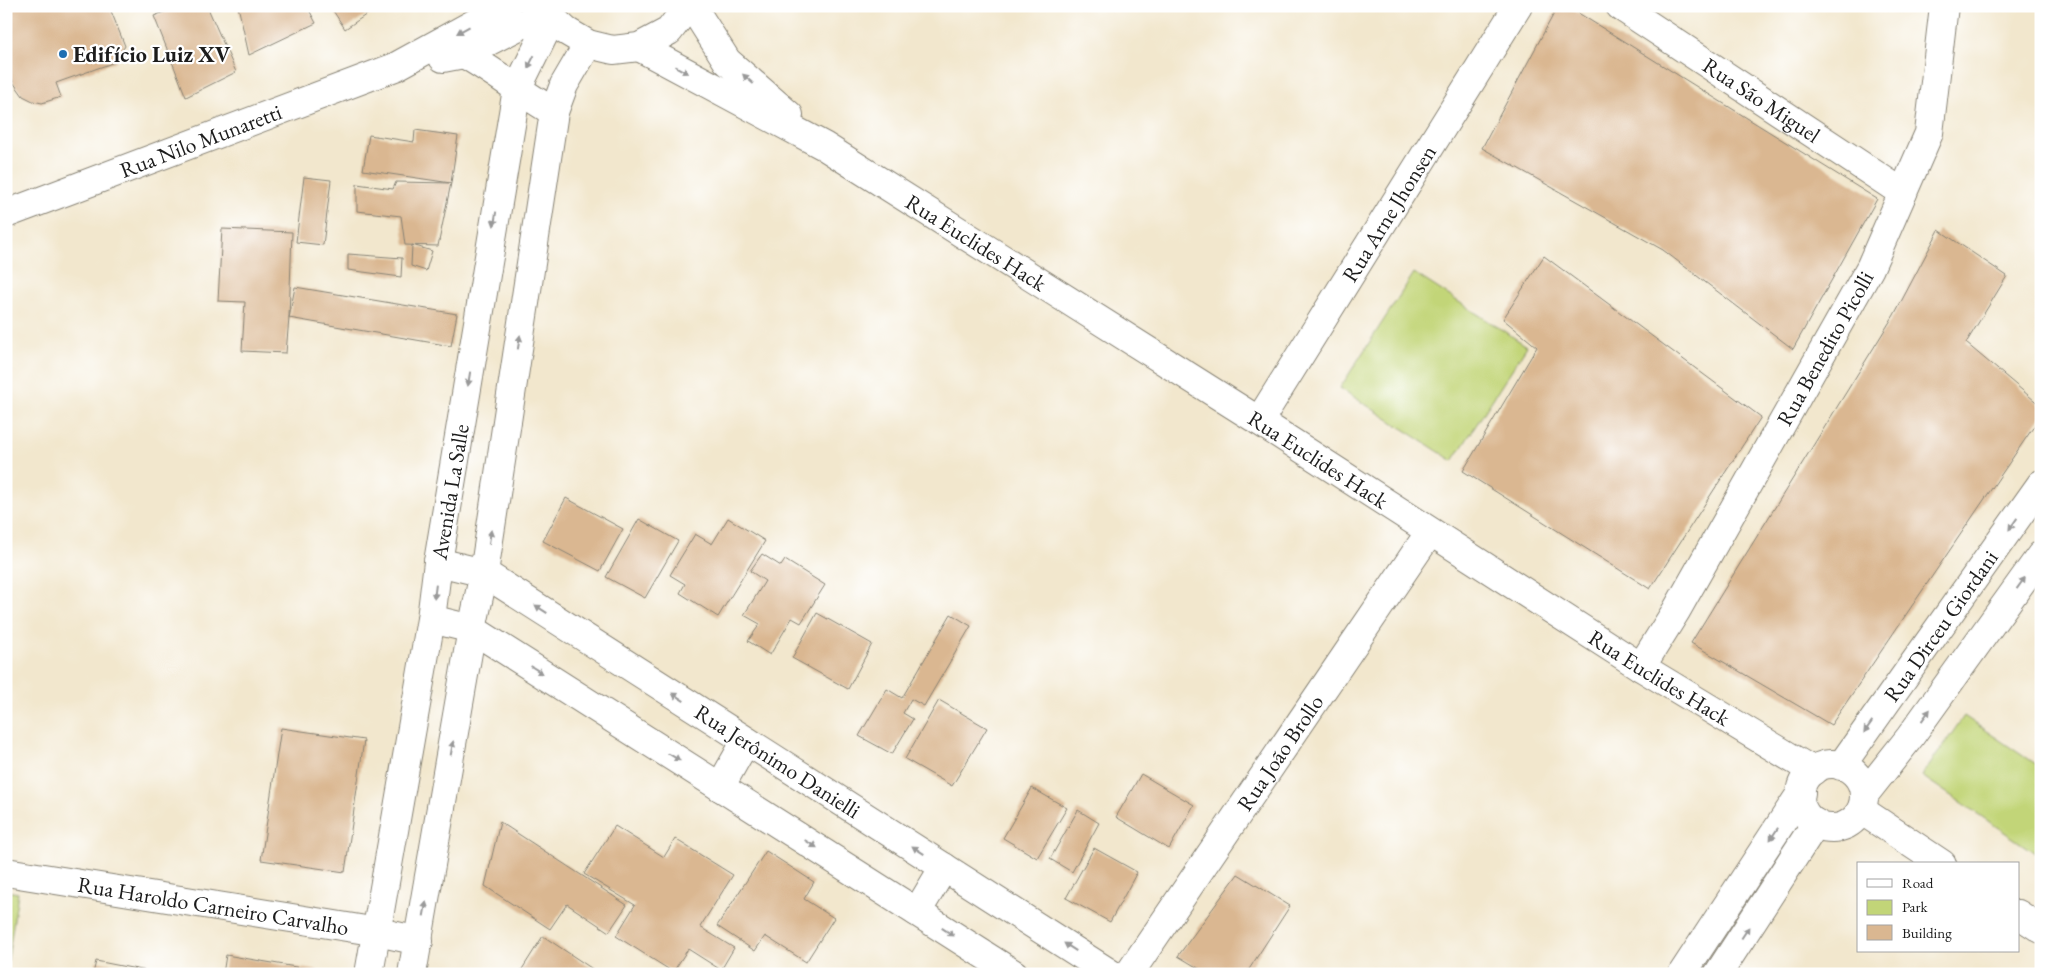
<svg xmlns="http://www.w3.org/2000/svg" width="2047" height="980" viewBox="0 0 2047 980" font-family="'EB Garamond',serif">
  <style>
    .green { fill: #c2d578; stroke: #6f784a }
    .building { fill: #dab791 }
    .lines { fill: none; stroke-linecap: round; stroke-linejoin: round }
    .minor-casing { stroke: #878274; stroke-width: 30 }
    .tertiary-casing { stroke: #878274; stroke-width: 30 }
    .secondary-casing { stroke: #878274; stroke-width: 30 }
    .minor { stroke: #fff; stroke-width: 28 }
    .tertiary { stroke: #fff; stroke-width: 28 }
    .secondary { stroke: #fff; stroke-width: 28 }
    .oneway { fill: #999 }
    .poi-dot { fill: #1f6fb2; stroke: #fff; stroke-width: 2 }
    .labels { text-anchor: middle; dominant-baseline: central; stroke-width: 4.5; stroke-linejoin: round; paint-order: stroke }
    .poi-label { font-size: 22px; font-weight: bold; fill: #1c1c1c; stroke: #fff; text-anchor: start }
    .street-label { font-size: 22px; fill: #1c1c1c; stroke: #fff }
  </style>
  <rect width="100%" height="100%" fill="#fff"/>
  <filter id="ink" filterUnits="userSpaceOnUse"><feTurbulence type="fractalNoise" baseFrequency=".02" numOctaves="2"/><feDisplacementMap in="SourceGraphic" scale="10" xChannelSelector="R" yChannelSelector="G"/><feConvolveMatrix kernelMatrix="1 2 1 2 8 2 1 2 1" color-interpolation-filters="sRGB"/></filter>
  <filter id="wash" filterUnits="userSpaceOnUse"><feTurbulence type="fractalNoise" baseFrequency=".0096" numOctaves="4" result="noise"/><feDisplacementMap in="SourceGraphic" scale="20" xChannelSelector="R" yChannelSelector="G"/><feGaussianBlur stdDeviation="1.12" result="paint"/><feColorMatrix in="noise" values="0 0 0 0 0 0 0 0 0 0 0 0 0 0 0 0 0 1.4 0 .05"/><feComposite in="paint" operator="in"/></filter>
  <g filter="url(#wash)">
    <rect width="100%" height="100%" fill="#f2e7cd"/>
    <!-- green -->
    <path class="green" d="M1414,273L1527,346L1453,461L1340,388Z
      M1964,716L2041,768V857L1922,776Z
      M6,891L18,893L6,972Z"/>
    <g id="blocks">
      <!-- building -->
      <path class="building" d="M6,6H109L125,46L115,62L56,83L61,97L42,103L33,101L23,96L13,82L6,65Z
        M179,6H207L236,72L186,97L154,16Z
        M238,6H307L316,23L249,55Z
        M330,6H379L345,29Z
        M1558,6H1567L1877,199L1793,349L1663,250L1482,148Z
        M415,130L458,136L451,183L438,246L405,245L401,216L357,211V184L393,189L396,182L451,183L363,170L369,135L414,142Z
        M304,177L331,180L323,245L296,242Z
        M222,229L292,232L289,318L286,353L242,351L245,302L218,301Z
        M1939,230L2007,276L1966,343L2041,406V416L1831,725L1691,643L1894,315Z
        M412,245L432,251L426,271L411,266Z
        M348,254L402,258L401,277L348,270Z
        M1544,256L1761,417L1650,589L1463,471L1537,347L1503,319Z
        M295,287L457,314L451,346L289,318Z
        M566,498L623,529L600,571L543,541Z
        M728,518L765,541L718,617L680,593L685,584L670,575L695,534L712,544Z
        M639,519L678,541L645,598L606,577Z
        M762,554L781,566L785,560L825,585L801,623L792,618L770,655L748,641L760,624L744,615L765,581L750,571Z
        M817,613L872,644L848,689L792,658Z
        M951,614L971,626L924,706L911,699L903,713L913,719L892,754L859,736L887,689L902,698Z
        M939,700L987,728L952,786L905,759Z
        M281,728L364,740L345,872L261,860Z
        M1141,774L1194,805L1169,849L1116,817Z
        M1032,788L1067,808L1037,858L1003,838Z
        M1078,810L1099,823L1072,872L1050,859Z
        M500,822L627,905L609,932L567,904L550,929L485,886Z
        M615,826L664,857L675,839L733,875L700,927L734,948L721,970L688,949L673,972L616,936L635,905L584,874Z
        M1094,848L1137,872L1110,922L1066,898Z
        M766,851L814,882L804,899L834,918L806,962L765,936L755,951L717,926Z
        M1238,874L1290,906L1246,974H1208L1178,956Z
        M543,936L600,974H519Z
        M226,955L319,971V974H223Z
        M96,961L157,973V974H93Z"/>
    </g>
  </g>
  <g filter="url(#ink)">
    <use href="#blocks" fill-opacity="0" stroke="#878274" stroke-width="1"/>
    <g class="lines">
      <defs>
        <g id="minor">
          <path id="s1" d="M1620,6L1903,193"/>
          <path id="s2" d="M1259,421L1518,6"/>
          <path id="s3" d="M438,562L484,573L1111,974"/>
          <path d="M431,619L472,629L1014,974"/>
          <path id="s4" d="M1641,667L1676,611L1870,268L1929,133L1944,6"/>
          <path d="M720,787L746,741"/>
          <path id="s5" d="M6,872L378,932L419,941"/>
          <path d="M917,912L944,867"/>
          <path id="s6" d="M1129,974L1430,532"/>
          <path d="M1682,974L1801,793"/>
          <path d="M1718,974L1816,823"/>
        </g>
        <g id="tertiary">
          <path d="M443,58L464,54L548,11"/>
          <path id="s7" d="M6,214L395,67L506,6"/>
          <path id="s8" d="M1841,766L2041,484"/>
          <path d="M1864,795L1910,737L2041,555"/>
        </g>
        <g id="secondary">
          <path d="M545,6L552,18L566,31L588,44L613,50L639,47L669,31L688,6"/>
          <path d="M692,6L727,61L789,115"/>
          <path id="s9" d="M639,47L824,146L1259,421L1641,667L1813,771"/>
          <path d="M464,54C495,72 523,94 554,112"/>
          <circle cx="1832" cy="796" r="32"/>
          <path d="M1861,810L1942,864"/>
          <path d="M2018,914L2041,929"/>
          <path id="s10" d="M369,974L431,619L438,562L517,89L552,18"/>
          <path d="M412,974L472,629L484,573L554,112L564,85L588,44"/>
        </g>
      </defs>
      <!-- minor casing -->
      <use href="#minor" class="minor-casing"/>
      <!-- tertiary casing -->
      <use href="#tertiary" class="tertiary-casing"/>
      <!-- secondary casing -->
      <use href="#secondary" class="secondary-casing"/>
      <!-- minor -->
      <use href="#minor" class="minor"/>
      <!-- tertiary -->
      <use href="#tertiary" class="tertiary"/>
      <!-- secondary -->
      <use href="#secondary" class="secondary"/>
    </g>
    <!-- one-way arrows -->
    <defs><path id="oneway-solid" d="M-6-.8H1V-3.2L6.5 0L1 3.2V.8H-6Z" transform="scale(1.25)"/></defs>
    <g class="oneway">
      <use href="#oneway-solid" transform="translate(463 30) rotate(151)"/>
      <use href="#oneway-solid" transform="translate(531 62) rotate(117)"/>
      <use href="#oneway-solid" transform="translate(682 70) rotate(28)"/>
      <use href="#oneway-solid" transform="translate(748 79) rotate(-138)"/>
      <use href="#oneway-solid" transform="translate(495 219) rotate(99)"/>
      <use href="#oneway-solid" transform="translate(519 342) rotate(-81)"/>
      <use href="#oneway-solid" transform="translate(469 379) rotate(99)"/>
      <use href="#oneway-solid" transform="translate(2013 524) rotate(125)"/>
      <use href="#oneway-solid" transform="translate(490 537) rotate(-81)"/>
      <use href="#oneway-solid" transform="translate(2021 583) rotate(-54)"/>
      <use href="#oneway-solid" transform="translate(435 592) rotate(97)"/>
      <use href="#oneway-solid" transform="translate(541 609) rotate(-147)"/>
      <use href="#oneway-solid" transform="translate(537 670) rotate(32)"/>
      <use href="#oneway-solid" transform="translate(678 697) rotate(-147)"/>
      <use href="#oneway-solid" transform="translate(1926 715) rotate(-54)"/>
      <use href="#oneway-solid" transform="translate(1868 727) rotate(125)"/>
      <use href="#oneway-solid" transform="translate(452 748) rotate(-80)"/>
      <use href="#oneway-solid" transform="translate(674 757) rotate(32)"/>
      <use href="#oneway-solid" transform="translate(1774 834) rotate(123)"/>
      <use href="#oneway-solid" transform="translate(811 844) rotate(32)"/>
      <use href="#oneway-solid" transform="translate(918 850) rotate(-147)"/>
      <use href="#oneway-solid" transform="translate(425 909) rotate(-80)"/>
      <use href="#oneway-solid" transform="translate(948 932) rotate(33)"/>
      <use href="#oneway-solid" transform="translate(1745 933) rotate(-57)"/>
      <use href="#oneway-solid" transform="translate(1070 947) rotate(-147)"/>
    </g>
  </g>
  <!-- markers -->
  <circle class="poi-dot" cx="63" cy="54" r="5"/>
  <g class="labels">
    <!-- poi labels -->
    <g class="poi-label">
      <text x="73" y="54">Edifício Luiz XV</text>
    </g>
    <!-- street labels -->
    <g class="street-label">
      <text stroke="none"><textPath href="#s1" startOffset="170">Rua São Miguel</textPath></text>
      <text stroke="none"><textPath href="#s7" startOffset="208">Rua Nilo Munaretti</textPath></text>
      <text stroke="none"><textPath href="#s2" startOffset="245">Rua Arne Jhonsen</textPath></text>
      <text stroke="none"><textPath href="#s9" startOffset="390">Rua Euclides Hack</textPath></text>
      <text stroke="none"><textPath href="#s4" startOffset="368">Rua Benedito Picolli</textPath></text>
      <text stroke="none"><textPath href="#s9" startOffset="795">Rua Euclides Hack</textPath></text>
      <text stroke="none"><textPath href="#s10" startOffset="489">Avenida La Salle</textPath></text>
      <text stroke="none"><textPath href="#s8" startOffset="172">Rua Dirceu Giordani</textPath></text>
      <text stroke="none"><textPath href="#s9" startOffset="1200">Rua Euclides Hack</textPath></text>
      <text stroke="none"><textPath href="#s6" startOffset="268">Rua João Brollo</textPath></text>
      <text stroke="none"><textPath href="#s3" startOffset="396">Rua Jerônimo Danielli</textPath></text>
      <text stroke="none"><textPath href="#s5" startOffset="210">Rua Haroldo Carneiro Carvalho</textPath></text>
    </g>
  </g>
  <!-- margin -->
  <rect width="2047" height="980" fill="none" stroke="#fff" stroke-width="25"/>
  <!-- legend -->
  <rect x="1857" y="862" width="162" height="90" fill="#ffffff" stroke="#a4a4a4"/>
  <rect x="1867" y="879" width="25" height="8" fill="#ffffff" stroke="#a4a4a4"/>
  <text x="1902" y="888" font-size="15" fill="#1c1c1c">Road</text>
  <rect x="1867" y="900" width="25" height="15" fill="#c2d578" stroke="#a4a4a4"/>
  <text x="1902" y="912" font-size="15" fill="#1c1c1c">Park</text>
  <rect x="1867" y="925" width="25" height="15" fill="#dab791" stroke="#a4a4a4"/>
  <text x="1902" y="938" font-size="15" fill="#1c1c1c">Building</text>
</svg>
